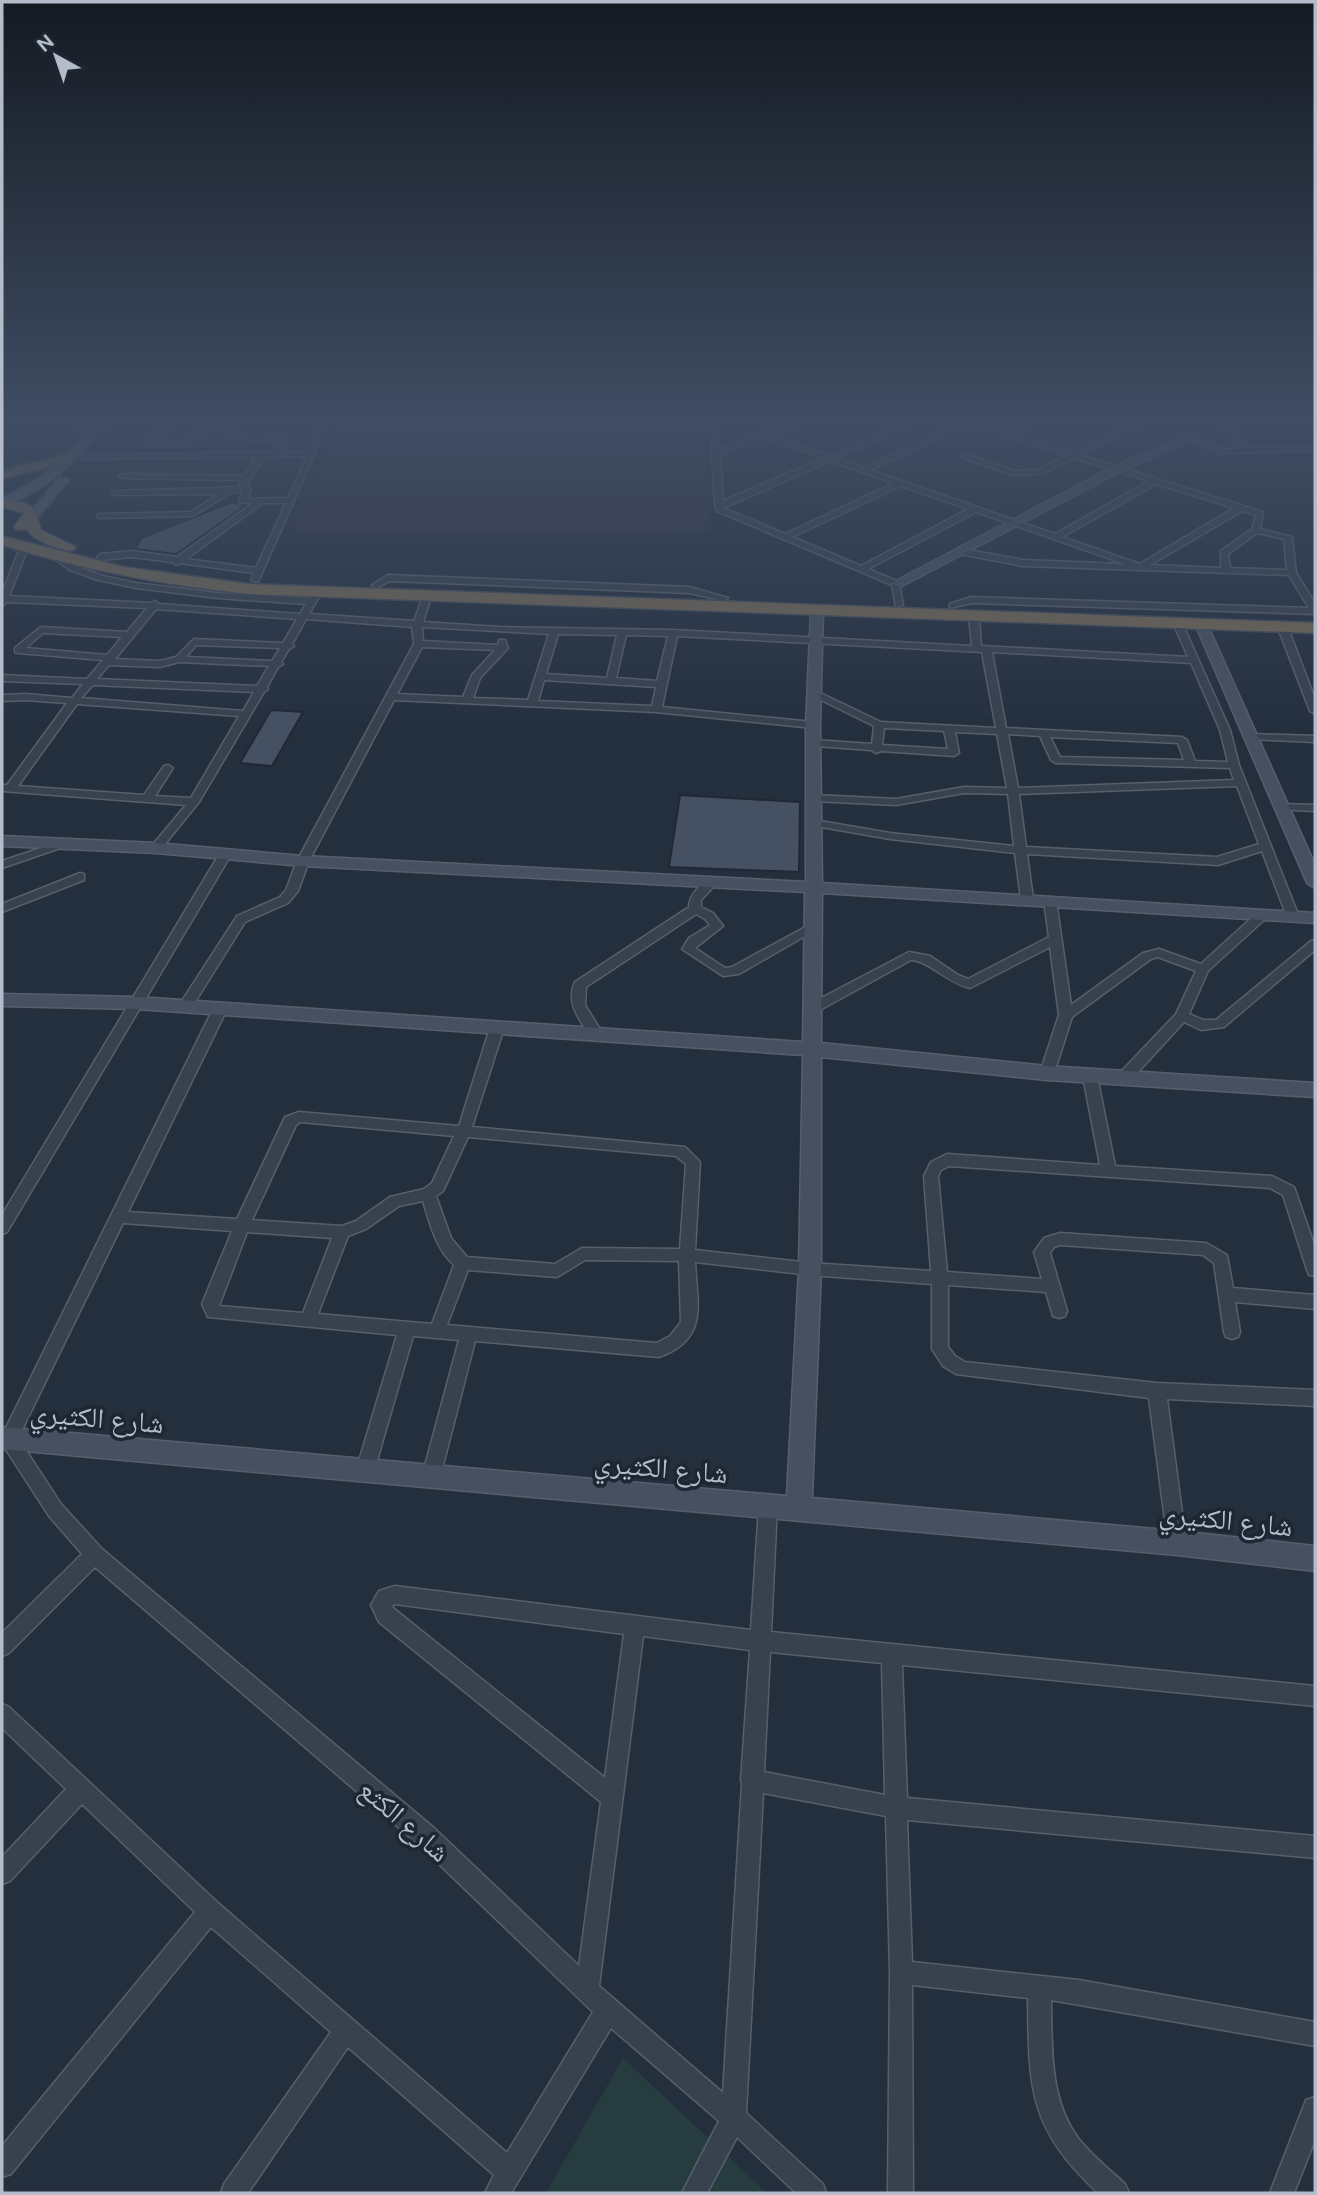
<svg xmlns="http://www.w3.org/2000/svg" width="1317" height="2195" viewBox="0 0 1317 2195" font-family="'Public Sans','Noto Naskh Arabic',sans-serif">
  <style>
    .medical { fill: #32303f }
    .green { fill: #263c3f }
    .building { fill: #455162; stroke: #1f2835; stroke-width: 2 }
    .lines { fill: none; stroke-linecap: round; stroke-linejoin: round }
    .street-casing { stroke: #565f6c; stroke-width: 3 }
    .secondary-casing { stroke: #565f6c; stroke-width: 3 }
    .primary-casing { stroke: #414a57; stroke-width: 3 }
    .highway-casing { stroke: #434c59; stroke-width: 3 }
    .street { fill: #38414e; fill-rule: evenodd }
    .secondary { fill: #465061; fill-rule: evenodd }
    .primary { fill: #56606e; fill-rule: evenodd }
    .highway { fill: #746855; fill-rule: evenodd }
    .labels { text-anchor: middle; dominant-baseline: central; stroke-width: 7; stroke-linejoin: round; paint-order: stroke }
    .near-street-label { font-size: 28px; fill: #b4bcc9; stroke: #1d2633 }
  </style>
  <rect width="100%" height="100%" fill="#242f3e"/>
  <!-- medical -->
  <path class="medical" d="M339,421H703L711,532L290,533Z"/>
  <!-- green -->
  <path class="green" d="M623,2058L767,2193H546Z"/>
  <!-- building -->
  <path class="building" d="M232,502L245,506L176,554L135,549L141,538Z
    M271,710L303,712L272,766L240,763Z
    M680,795L800,802L799,872L669,867Z"/>
  <g class="lines">
    <defs>
      <path id="street" d="M51,421H105L107,423L103,425Z
        M167,421H175L157,440L184,439L212,421H221L195,439L225,438L230,421H237L232,438L284,437L289,441L283,452H309L322,421H329L258,582L251,580L254,573L180,563L176,565L172,562L132,557L101,560L97,557L101,554L132,551L177,557L253,503H239L242,491L230,493L193,516L98,518V514H101L191,512L219,494L113,495L112,493L116,491L241,487L239,484L241,480L123,478L119,476L120,474L244,476L256,457L85,459H82V455L276,452L281,442L145,446L146,440ZM307,456L288,498L247,499L251,488L247,484L264,457ZM263,503H286L256,568L186,559Z
        M710,421H718L720,449L791,421H802L770,435L830,456L909,421H919L837,458L863,467L961,424L953,421C967,421 995,432 1005,430C1016,427 1022,421 1033,421L1010,433L1073,452L1138,421H1148L1080,455L1263,512L1260,529L1292,537L1296,573L1315,603V614L972,603L950,608V604L971,597L1309,608L1289,575L1023,566L960,554L959,552L963,549L1023,560L1125,564L976,512L868,569L899,582L903,605L896,607L892,585L717,511L715,506ZM969,426L1067,455L1037,470L1014,471L968,455L961,457L1013,475L1041,474L1074,458L1149,481L1055,534L870,470ZM763,437L823,458L723,501L720,454ZM830,461L894,483L785,534L724,508ZM1156,484L1234,508L1140,564L1062,537ZM901,486L968,509L861,566L792,537ZM1242,511L1256,515L1252,529L1221,551V568L1150,565ZM1257,533L1284,539L1287,570L1230,568L1228,554Z
        M1220,421H1227L1247,448L1315,447V451L1220,453L1219,451L1240,448Z
        M22,550L26,553L9,596L151,603L155,601L159,604L300,614L306,604L217,598L136,588L98,580L70,570L53,558L52,556L56,553L76,566L103,576L136,583L217,593L309,598L314,591H320L321,593L309,614L414,621L423,597L427,594L431,597L423,622L500,627L673,630L972,646L969,617L974,614L979,617L981,646L1188,657L1174,625L1182,623L1230,730L1239,765L1299,917L1293,921L1287,917L1262,851L1218,865L1027,854L1033,899L1027,903L1021,899L1015,853L890,839L810,825L808,823L814,820L890,833L1014,846L1008,794L964,793L896,805L814,801L809,798L814,795L896,799L964,787L1007,788L997,734L955,732L959,753L954,756L881,751L876,753L871,750L815,746L810,743L815,740L872,744L874,726L813,696L811,694L816,691L881,722L996,728L982,652L677,636L662,707L813,722L818,725L813,728L656,712L394,700L309,861L298,891L288,903L245,922L190,1010H180L178,1007L237,916L280,897L286,890L297,861L414,644L412,627L306,619L292,644L294,646L289,649L281,662L283,664L278,667L267,687L268,689L264,692L199,802L160,850L156,851L150,848L186,805L2,791V785H7L67,703L25,700L2,701V695L25,694L72,698L83,684L2,681V675L87,679L103,660L18,653L15,652V648L41,627L127,632L147,608L7,602L2,606V593L18,553ZM156,609L297,619L283,643L194,639L176,657L160,661L115,659ZM422,627L549,634L528,700L473,698L480,678L508,648L505,640H499L498,645L423,641ZM43,633L122,637L107,655L26,648ZM558,634L617,635L607,678L546,674ZM626,635L668,636L657,681L616,678ZM196,645L280,648L272,661L186,657ZM422,647L495,650L472,675L463,697L397,694ZM992,652L1191,663L1220,730L1228,762L1195,761L1187,740L1182,737L1006,728ZM179,662L269,666L257,686L97,679L109,665L160,667ZM544,680L656,687L652,706L538,701ZM93,685L254,692L243,711L81,698ZM77,704L239,716L191,798L155,796L173,768L168,765L164,766L144,795L18,786ZM884,728L944,731L948,749L882,745ZM1008,734L1040,736L1051,760L1056,763L1230,768L1234,780L1018,788ZM1050,737L1178,743L1184,760L1060,757ZM1237,786L1259,844L1217,857L1026,847L1019,794Z
        M388,575L690,587L728,598L724,601L690,593L390,581L376,588L372,585Z
        M1283,625L1288,628L1315,699V714L1310,711L1278,628Z
        M1252,734L1315,736V742L1248,739V735Z
        M1280,804L1315,805V811L1276,809V805Z
        M62,841L68,844L66,846L2,868V861Z
        M226,850L232,853L7,1232L2,1234V1215L220,853Z
        M80,873L84,874V880L2,912V904Z
        M712,878L718,882L701,900V907L713,913L723,926L695,948L725,968L732,967L809,925H817L819,928L739,974L723,976L682,949L689,938L710,925L705,919L696,914L586,987L585,1005L603,1034L601,1037H591C580,1020 565,1003 575,982L689,907C689,895 701,883 712,878Z
        M1050,897L1056,901L1071,1005L1143,953L1159,949L1201,964L1257,913H1265L1267,916L1265,919L1208,971L1189,1014L1203,1020H1216L1311,941L1315,940V950L1224,1027L1201,1030L1184,1022L1128,1083H1118L1116,1079L1118,1075L1176,1014L1196,971L1158,957L1151,959L1072,1017L1054,1073L1047,1078L1040,1073L1059,1015L1050,947L970,988C947,983 931,962 911,960L818,1011L813,1012L806,1008L808,1005L909,952L930,956L958,975L968,979L1049,937L1044,901Z
        M220,1005L227,1009L128,1212L237,1219L285,1117L299,1112L459,1126L490,1028L497,1023L504,1028L472,1127L685,1147L700,1162L695,1250L810,1263L931,1271L924,1176L931,1162L947,1154L1100,1165L1083,1076L1090,1071L1097,1076L1115,1166L1272,1176L1294,1187L1315,1247V1276L1309,1275L1307,1270L1283,1195L1270,1188L949,1166L941,1170L938,1176L947,1272L1042,1279L1034,1252L1044,1238L1060,1233L1206,1243L1227,1255L1233,1288L1315,1295V1309L1235,1302L1240,1332L1238,1337L1232,1339L1226,1337L1224,1332L1214,1263L1203,1255L1060,1245L1054,1247L1050,1253L1067,1311L1065,1316L1059,1318L1053,1316L1046,1292L948,1285V1347L955,1356L965,1362L1157,1383L1315,1390V1406L1167,1399L1186,1543L1184,1549L1177,1552L1170,1549L1168,1543L1149,1398L956,1374L943,1366L932,1349V1284L810,1275L695,1262C697,1305 709,1339 659,1357L475,1341L440,1477L437,1483L431,1485L425,1483L422,1477L459,1340L413,1336L374,1471L371,1477L365,1479L359,1477L356,1471L397,1335L208,1317L202,1304L232,1231L123,1223L18,1438L61,1504L102,1549L434,1828L579,1966L601,1802L379,1622L371,1605L379,1591L395,1586L751,1630L759,1506L762,1500L768,1497L774,1500L777,1506L771,1632L1315,1686V1706L902,1665L907,1798L1315,1836V1858L907,1820L912,1962L1079,1980L1315,2022V2046L1051,2000C1052,2047 1049,2098 1078,2138C1091,2155 1109,2169 1125,2184L1129,2193H1098C1028,2127 1029,2089 1028,1998L912,1985L913,2193H888L890,1972L886,1816L763,1793L746,2113L823,2184L826,2193H796L737,2137L707,2193H682L719,2121L611,2028L511,2193H485L494,2175L348,2047L248,2193H221L224,2184L331,2032L211,1927L11,2174L2,2177V2146L195,1912L82,1804L10,1881L2,1884V1857L66,1789L2,1728V1704L9,1707L218,1903L507,2153L593,2012L418,1844L95,1567L9,1653L2,1656V1633L82,1554L49,1516L3,1445L2,1436L213,1009ZM300,1122L454,1136L432,1183L424,1189L390,1197L356,1221L342,1226L252,1220L296,1125ZM468,1137L676,1156L686,1164L680,1249L582,1248L555,1264L467,1257L451,1238L436,1196L443,1191ZM423,1201C430,1224 436,1249 454,1265L432,1324L318,1314L348,1236L366,1229L399,1206ZM247,1232L332,1238L303,1313L219,1306ZM585,1260L679,1261L681,1322L670,1336L657,1343L447,1325L468,1270L557,1277ZM395,1604L624,1634L605,1778L393,1608L392,1606ZM643,1636L750,1650L741,1780L742,1784L723,2093L599,1986ZM770,1652L882,1663L885,1795L764,1772Z
        M1315,2097V2140L1294,2193H1270L1306,2100Z"/>
      <path id="secondary" d="M1309,421H1315V426L1312,425Z
        M1186,435H1194L1228,451L1219,453L1190,441L1121,471L900,587L890,584L1113,467Z
        M817,607L823,611L820,725L822,883L1315,913V923L822,893L821,1043L1047,1066L1315,1083V1097L1047,1080L821,1057V1269L812,1498L1177,1531L1315,1546V1571L1177,1555L2,1449V1427L787,1496L799,1269L803,1055L137,1009L2,1006V994L137,997L803,1042L805,892L303,866L156,853L2,846V836L156,843L303,856L806,882V725L811,611Z
        M1202,622L1208,626L1315,865V888L1307,883L1196,626Z"/>
      <path id="primary" d="M98,421H109C81,456 46,494 2,506V498L42,477Z
        M60,477L70,479L35,521H27V515Z"/>
      <path id="highway" d="M67,454L72,455V461L2,479V471Z
        M2,499C31,504 33,501 41,530L76,547L74,550C62,552 32,540 27,529L16,530L14,527L24,513L2,507Z
        M2,536L124,567L249,584L1315,623V633L249,594C165,585 83,570 2,545Z"/>
    </defs>
    <!-- street casing -->
    <use href="#street" class="street-casing"/>
    <!-- secondary casing -->
    <use href="#secondary" class="secondary-casing"/>
    <!-- primary casing -->
    <use href="#primary" class="primary-casing"/>
    <!-- highway casing -->
    <use href="#highway" class="highway-casing"/>
    <!-- street -->
    <use href="#street" class="street"/>
    <!-- secondary -->
    <use href="#secondary" class="secondary"/>
    <!-- primary -->
    <use href="#primary" class="primary"/>
    <!-- highway -->
    <use href="#highway" class="highway"/>
  </g>
  <!-- sky -->
  <linearGradient id="sky" x2="0" y2="1"><stop stop-color="#141a22"/><stop offset="0.58" stop-color="#3f4d63"/><stop offset="1" stop-color="#3f4d63" stop-opacity="0"/></linearGradient>
  <rect width="1317" height="729" fill="url(#sky)"/>
  <g class="labels">
    <!-- near-street labels -->
    <g class="near-street-label">
      <text transform="translate(97 1417) rotate(5)">شارع الكثيري</text>
      <text transform="translate(661 1467) rotate(5)">شارع الكثيري</text>
      <text transform="translate(1226 1519) rotate(6)">شارع الكثيري</text>
      <text transform="translate(405 1820) rotate(41)">شارع الكثع</text>
    </g>
  </g>
  <!-- border -->
  <rect width="1317" height="2195" fill="none" stroke="#b4bcc9" stroke-width="7"/>
  <!-- north arrow -->
  <g transform="translate(56 56) rotate(320)" stroke="#1d2633" stroke-width="5" paint-order="stroke">
  <path d="M0-5L12 26L0 18L-12 26Z" fill="#b4bcc9"/>
  <text y="-10" font-size="19" font-weight="bold" text-anchor="middle" fill="#b4bcc9">N</text>
  </g>
</svg>
